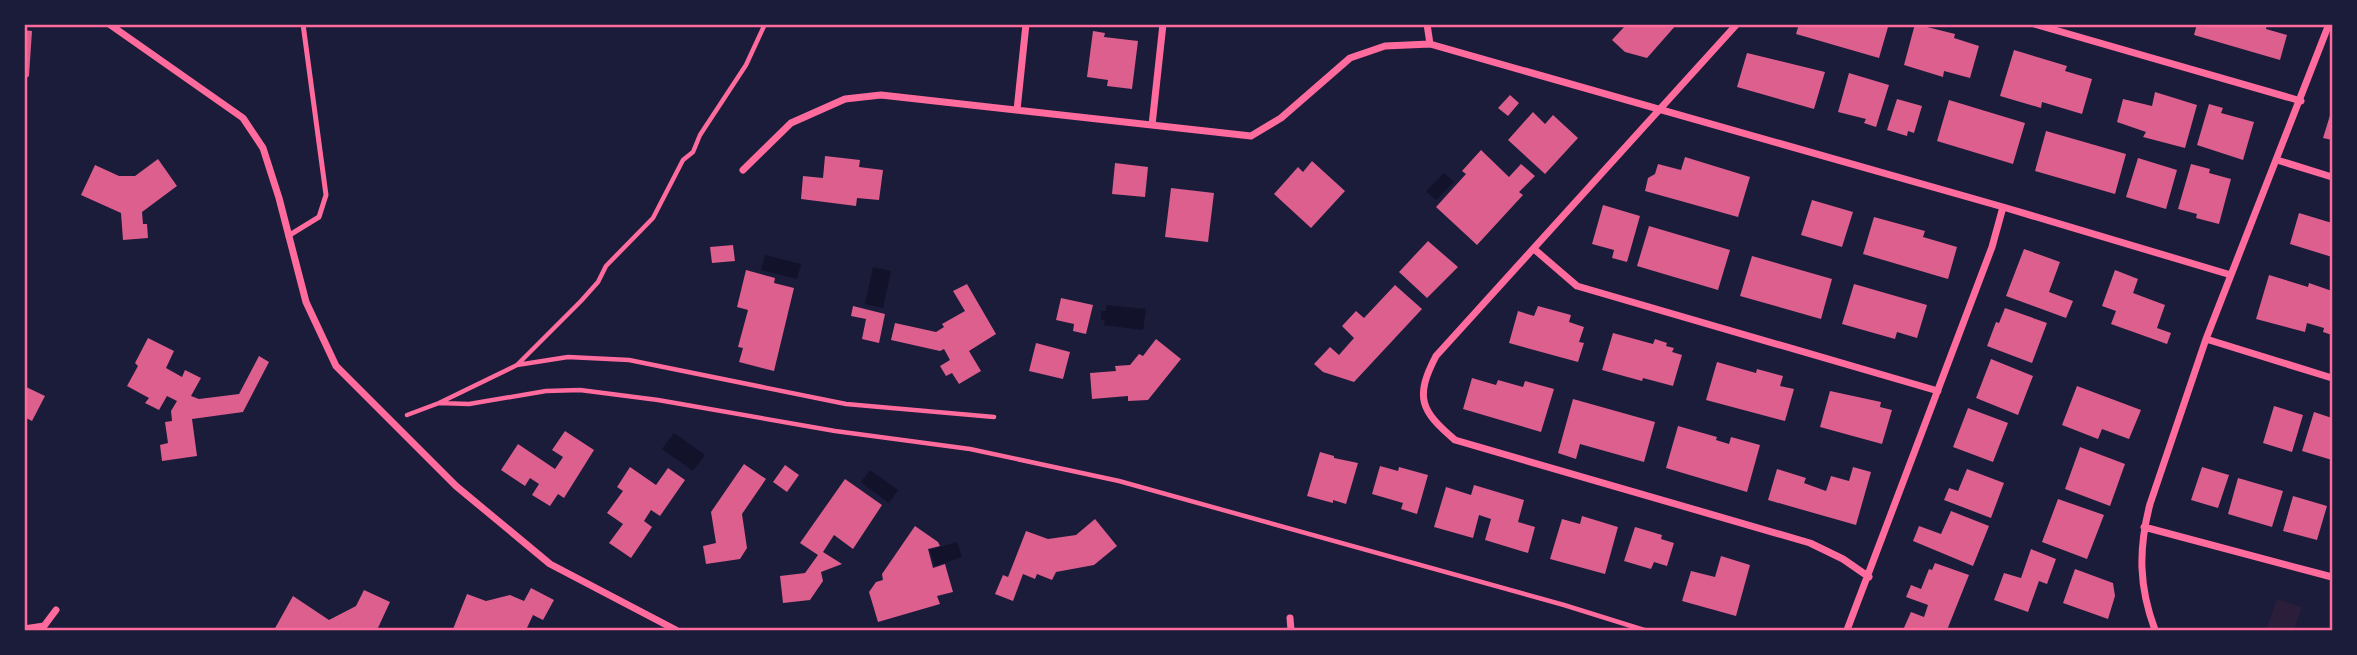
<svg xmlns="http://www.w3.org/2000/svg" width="2357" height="655" viewBox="0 0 2357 655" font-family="Rubik,sans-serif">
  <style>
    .green { fill: #2a1e3b }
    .water { fill: #12122b }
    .building { fill: #dd5f8e }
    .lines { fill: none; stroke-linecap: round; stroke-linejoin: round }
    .path { stroke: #ff6b9d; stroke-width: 4.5 }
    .service { stroke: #ff6b9d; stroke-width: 5 }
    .minor { stroke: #ff6b9d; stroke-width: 7 }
    .neatline { fill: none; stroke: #ff6b9d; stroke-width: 2.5 }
  </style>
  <rect width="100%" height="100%" fill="#1b1b3a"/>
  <!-- green -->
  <path class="green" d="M2277,599L2302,607L2294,630H2266Z"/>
  <!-- water -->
  <path class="water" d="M1444,173L1454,182L1436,200L1426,191Z
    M765,255L801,264L797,279L761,270Z
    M873,267L891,271L883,308L865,304Z
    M1106,305L1146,309L1143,330L1104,325L1105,320L1101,319V311H1106Z
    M674,433L705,455L693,471L662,449Z
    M870,470L898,490L889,503L861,482Z
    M957,542L962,557L935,566L930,550Z"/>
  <!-- building -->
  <path class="building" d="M1623,24H1677L1647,58L1625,52L1612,40L1625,26Z
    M1799,24H1879L1888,27L1879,58L1796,34Z
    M1915,24L1955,34L1954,38L1979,46L1970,78L1944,71L1943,77L1904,65Z
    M2197,24H2267L2266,29L2287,35L2280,60L2194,35Z
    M24,30L32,31L29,76L24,80Z
    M1093,31L1105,33L1104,37L1138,41L1132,89L1107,86L1108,80L1087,77Z
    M2014,50L2067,66L2065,71L2092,79L2082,114L2042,102L2041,108L2000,96Z
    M1747,53L1825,72L1814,109L1737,87Z
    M1849,73L1889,85L1876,127L1864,123L1866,119L1838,112Z
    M2155,92L2197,105L2185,148L2143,137L2146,132L2117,122L2123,99L2152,106Z
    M1510,95L1519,103L1508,116L1498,108Z
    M1897,99L1922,106L1914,133L1908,131L1907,136L1887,130Z
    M1949,100L2025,123L2013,164L1937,141Z
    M2209,104L2223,108L2221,113L2254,122L2243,160L2197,145Z
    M2332,109V140L2323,138Z
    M1533,112L1545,124L1553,115L1578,138L1545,174L1508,140Z
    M2046,131L2126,154L2115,194L2035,171Z
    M1481,150L1509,177L1521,164L1535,176L1519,192L1523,195L1477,245L1436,207L1466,174L1462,171Z
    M825,156L860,160L859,167L883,170L879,200L857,198L856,206L801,199L803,176L823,178Z
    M1685,157L1750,177L1738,217L1645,191L1648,178L1655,174L1658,164L1681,170Z
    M2138,158L2177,170L2166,209L2126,197Z
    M158,159L177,186L142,212L143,224H147L148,238L123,240L121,213L81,195L95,165L119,176H135Z
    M1312,161L1345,191L1311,228L1274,194L1298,167L1303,172Z
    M1115,163L1148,167L1145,197L1112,194Z
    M2191,164L2210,169L2209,173L2231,179L2219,224L2196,218L2197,214L2178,209Z
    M1171,188L1214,193L1208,242L1165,237Z
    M1812,200L1853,212L1842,247L1801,235Z
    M1603,205L1640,216L1627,262L1612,258L1614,250L1592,244Z
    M2299,213L2332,223V257L2290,244Z
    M1874,217L1925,231L1923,237L1957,247L1948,279L1863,254Z
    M1649,226L1730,250L1718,290L1637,266Z
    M1428,241L1458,267L1427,298L1399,272Z
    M733,245L735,261L712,263L710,247Z
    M2024,249L2060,262L2049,292L2073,301L2066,318L2006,296Z
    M1752,256L1832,279L1821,319L1740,296Z
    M746,270L775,278L774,283L794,288L774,371L739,362L743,348L738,347L748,310L737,307Z
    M2115,270L2138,279L2133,293L2165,305L2157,328L2171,333L2167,344L2111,324L2116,311L2102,306Z
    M2269,275L2308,287L2309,283L2332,291V335L2323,332L2324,328L2307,323L2305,332L2256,319Z
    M967,284L996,334L969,351L981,371L959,384L952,373L946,376L940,366L950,360L944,349L940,351L891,340L895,323L936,332L944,327L942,324L965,311L953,291Z
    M1854,284L1927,305L1917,338L1897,332L1895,339L1842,324Z
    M1395,285L1422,309L1354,382L1323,372L1314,364L1330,347L1339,355L1354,338L1342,326L1356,311L1364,318Z
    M1061,298L1093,305L1086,334L1073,331L1074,324L1056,320Z
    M853,306L885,314L879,343L862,339L866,319L851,316Z
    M1538,306L1571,315L1569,322L1584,327L1579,342L1584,343L1578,362L1509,343L1518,311L1534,316Z
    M2005,308L2047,323L2032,363L1987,346L1996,322L1999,323Z
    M1613,333L1653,344L1655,339L1667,343L1666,346L1674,348L1672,352L1682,355L1673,386L1643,378L1642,381L1602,370Z
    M148,338L174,351L166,368L182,377L185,370L201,378L191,396L199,399L239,394L259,356L269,362L243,412L192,419L197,456L162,461L160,445L168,443L165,422L172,421L171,411L177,401L167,396L159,410L145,403L149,398L127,386L138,366L135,363Z
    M1156,339L1181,359L1148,400L1128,401V396L1092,399L1090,373L1116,371L1115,366L1130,365L1139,354L1143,356Z
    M1036,343L1070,352L1063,379L1029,371Z
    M1991,359L2033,376L2018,415L1976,398Z
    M1717,362L1756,373L1757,369L1783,376L1780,386L1794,389L1785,421L1706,400Z
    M1472,378L1496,385L1498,380L1523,387L1525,381L1554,389L1541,432L1463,409Z
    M24,386L45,396L32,421L24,417Z
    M2077,386L2141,410L2129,439L2102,429L2098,439L2062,425Z
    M1830,391L1881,402L1880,407L1892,410L1882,444L1820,427Z
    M1573,399L1655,422L1644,462L1580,444L1576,459L1558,453Z
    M2274,406L2303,415L2292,452L2263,443Z
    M1968,408L2008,423L1993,462L1953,447Z
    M2314,412L2332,418V460L2302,451Z
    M1678,426L1717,437L1716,440L1729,444L1731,437L1760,445L1747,492L1666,468Z
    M565,431L594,450L564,498L558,494L550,506L532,495L539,484L530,478L525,486L501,470L518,444L555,469L563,457L552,450Z
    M2080,447L2125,464L2110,506L2065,489Z
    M1320,452L1334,456V458L1358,463L1346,504L1333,500V503L1307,496Z
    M744,464L766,479L742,514L747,548L740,559L706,564L703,546L716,543L711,512Z
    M785,465L799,475L787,492L773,482Z
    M1380,466L1398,471L1399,467L1428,475L1417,514L1401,509L1403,503L1372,494Z
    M630,467L656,485L668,468L685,480L660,516L651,510L644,521L652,527L631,558L609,543L623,524L607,513L623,491L617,487Z
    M1853,467L1871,472L1856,525L1768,500L1777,469L1806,478L1804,483L1826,491L1831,476L1849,481Z
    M2202,467L2229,475L2218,508L2191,500Z
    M1967,469L2004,483L1991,518L1944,500L1949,488L1958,491Z
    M2238,478L2283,491L2272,527L2228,514Z
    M845,479L882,505L853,549L834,535L823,552L842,564L821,572L823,581L810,600L783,603L780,576L805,573L818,555L800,543Z
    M1474,485L1524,500L1518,522L1535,527L1528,553L1485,540L1491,519L1479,515L1473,538L1434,527L1446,487L1471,495Z
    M2293,496L2327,506L2317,540L2283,531Z
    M2058,499L2104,515L2087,559L2042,542Z
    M1951,511L1989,526L1973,566L1913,541L1919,526L1941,534Z
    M1582,516L1618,527L1605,574L1550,559L1562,519L1580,524Z
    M1095,519L1117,546L1094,565L1056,572L1052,580L1037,574L1035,579L1023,574L1013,601L995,594L1003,575L1008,577L1026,531L1048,539L1076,535Z
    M915,526L938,542L940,546L928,549L933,568L945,564L953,592L937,596L940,604L878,622L869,592L876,582L883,580L882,574Z
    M1635,527L1662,535L1661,539L1674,543L1667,566L1654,562L1651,569L1624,561Z
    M2031,549L2056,559L2047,584L2039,581L2028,612L1994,600L2004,573L2021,578Z
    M1721,556L1750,565L1736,616L1682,601L1691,571L1715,577Z
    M1935,563L1969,575L1947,630H1903L1911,612L1924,617L1928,605L1906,597L1911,585L1921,589L1929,569L1932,570Z
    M2075,569L2113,583L2115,596L2108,619L2063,603Z
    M531,588L554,600L543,620L533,615L526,630L453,629L467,594L486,601L510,595L524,601Z
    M364,590L390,602L377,630H274L293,596L329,620L356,606Z"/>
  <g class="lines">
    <!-- path -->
    <path class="path" d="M517,365L581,301L598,282L606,266L653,218L683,160L693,152L700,135L746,65L765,24
      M439,403L469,404L546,391L580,390L658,400L835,431L970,449L1119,481L1564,605L1644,630
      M407,415L439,403L517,365L568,357L629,360L846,404L994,417"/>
    <!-- service -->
    <path class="service" d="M288,236L319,217L326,195L303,24"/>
    <!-- minor -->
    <path class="minor" d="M109,24L243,118L263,148L279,198L306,302L336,366L456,486L550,564L676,630
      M1427,24L1430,44
      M1737,24L1436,356C1414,398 1421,411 1455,440L1810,543L1843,559L1869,577
      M2034,24L2301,101
      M1017,110L1026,24
      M1152,125L1163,24
      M2277,160L2332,177
      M743,170L791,123L845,99L881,95L1251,136L1281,118L1350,58L1385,46L1430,44L2003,207L2231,275
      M1534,249L1577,286L1938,391
      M2206,339L2332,378
      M2144,527L2332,577
      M1290,618L1291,630
      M24,629L44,626L56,610
      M1847,630L1992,247L2003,207
      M2155,630C2139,587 2138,550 2150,504L2206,339L2329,24"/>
  </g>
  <!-- border -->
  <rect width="2357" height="655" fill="none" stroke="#1b1b3a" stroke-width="52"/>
  <rect x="26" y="26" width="2305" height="603" class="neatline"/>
</svg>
